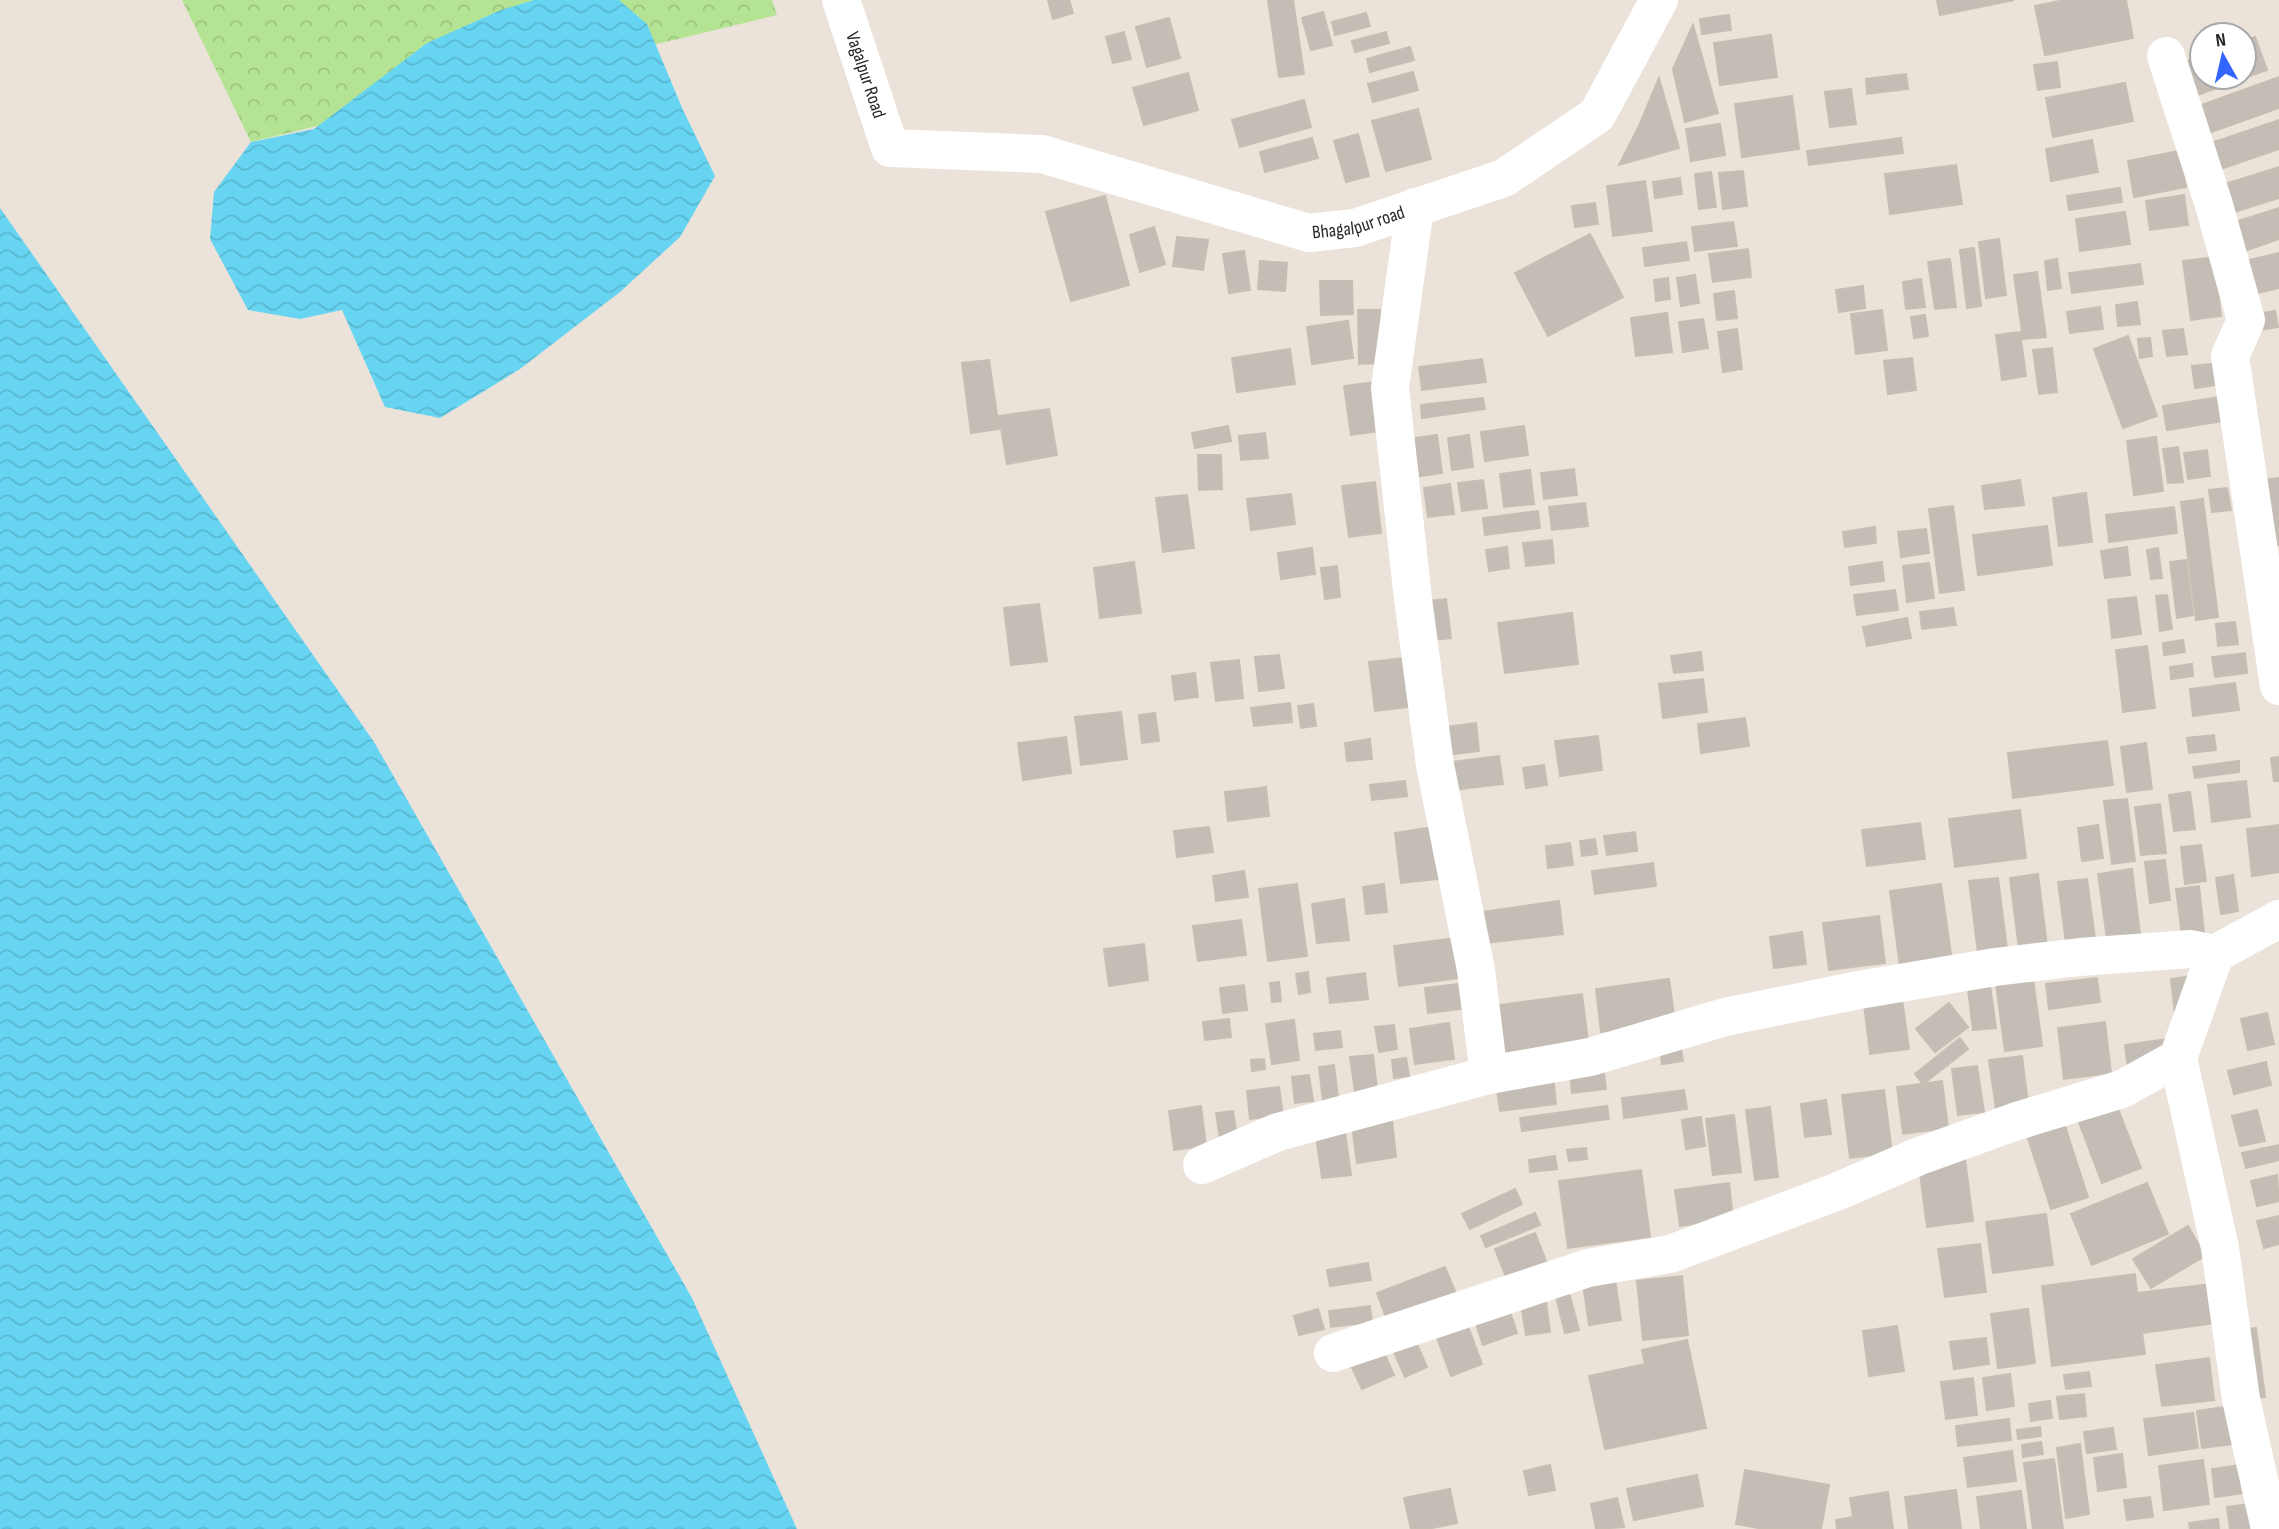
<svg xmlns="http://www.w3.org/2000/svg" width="2279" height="1529" viewBox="0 0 2279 1529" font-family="'Sofia Sans Condensed',sans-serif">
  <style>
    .park { fill: url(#park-crowns) }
    .water { fill: url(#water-waves) }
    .building { fill: #c3bdb5; stroke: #c7beb3; stroke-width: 2 }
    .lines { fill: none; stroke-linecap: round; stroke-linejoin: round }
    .minor { stroke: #fff; stroke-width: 38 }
    .labels { text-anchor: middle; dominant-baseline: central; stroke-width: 6; stroke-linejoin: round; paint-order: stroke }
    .street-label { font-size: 19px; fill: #282828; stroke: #fff }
  </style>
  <defs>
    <pattern id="park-crowns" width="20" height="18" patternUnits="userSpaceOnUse" patternTransform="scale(1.75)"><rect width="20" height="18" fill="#b4e493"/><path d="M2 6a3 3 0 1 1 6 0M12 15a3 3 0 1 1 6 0" fill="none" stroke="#9bc47f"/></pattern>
    <pattern id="water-waves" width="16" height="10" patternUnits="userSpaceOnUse" patternTransform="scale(1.75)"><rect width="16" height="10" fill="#67d5f2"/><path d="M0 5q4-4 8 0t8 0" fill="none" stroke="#59b7d0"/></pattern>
  </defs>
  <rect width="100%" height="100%" fill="#ebe2d9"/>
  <!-- park -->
  <path class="park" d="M182,0H772L777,15L251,142Z"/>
  <!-- water -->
  <path class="water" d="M534,0H619L647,24L683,110L715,176L680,237L620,292L520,369L440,418L385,407L342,310L300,319L248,310L210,239L214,192L251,142L314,129L427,43L501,10Z
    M0,208L374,742L692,1298L797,1529H0Z"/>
  <!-- building -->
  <path class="building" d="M1048,0H1069L1073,13L1053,19Z
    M1268,0H1293L1304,74L1279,77Z
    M1937,0H2014L1940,15Z
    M2064,0H2126L2133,38L2045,55L2035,6Z
    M1323,12L1332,45L1311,50L1302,18Z
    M1366,13L1370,26L1335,35L1332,22Z
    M1729,15L1731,30L1702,34L1700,19Z
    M1169,18L1180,58L1147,67L1136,27Z
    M1693,25L1718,113L1685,122L1673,69Z
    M1124,32L1131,59L1113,63L1106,37Z
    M1386,32L1389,43L1355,52L1352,41Z
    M1771,35L1777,77L1720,85L1714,43Z
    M2255,37L2267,70L2192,97L2180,63L2202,56V77H2244V41Z
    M1410,47L1414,60L1370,72L1367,59Z
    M2057,62L2060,87L2038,90L2034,65Z
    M1413,72L1418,90L1373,102L1368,84Z
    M1188,73L1198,110L1144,125L1133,88Z
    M1906,74L1908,89L1867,94L1866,79Z
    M2279,77V108L2203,135L2193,108Z
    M1659,78L1679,148L1619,165L1639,126Z
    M2125,83L2133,121L2053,137L2046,98Z
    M1851,89L1856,124L1830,127L1825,92Z
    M1792,96L1799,149L1742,157L1735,104Z
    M1304,100L1311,127L1240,147L1232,120Z
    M1418,109L1431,159L1386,171L1372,121Z
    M2279,120V149L2215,171L2205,145Z
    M1720,124L1725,155L1691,161L1686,129Z
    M1358,134L1369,176L1346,182L1334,141Z
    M1312,138L1318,158L1265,172L1260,152Z
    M1901,138L1903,153L1809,165L1807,151Z
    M2092,140L2098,172L2051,181L2046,149Z
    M2179,151L2186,187L2134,197L2128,161Z
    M1956,165L1962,204L1890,214L1885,174Z
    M2279,167V198L2228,214L2219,186Z
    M1743,171L1747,206L1723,209L1719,173Z
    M1711,172L1716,207L1699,209L1695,174Z
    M1680,178L1682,194L1655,198L1653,182Z
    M1645,181L1652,231L1613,236L1607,186Z
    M2120,188L2122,202L2069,210L2067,196Z
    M2184,195L2188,225L2150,230L2146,201Z
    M1105,196L1129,285L1071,301L1046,212Z
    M1595,203L1598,224L1575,227L1572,206Z
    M2279,208V239L2236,254L2226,225Z
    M2125,212L2130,244L2080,251L2076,219Z
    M1733,222L1737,246L1695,251L1692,227Z
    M1154,227L1165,264L1140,272L1130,235Z
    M1590,234L1623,297L1548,336L1515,273Z
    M1177,237L1208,240L1203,270L1173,266Z
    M1999,239L2006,295L1986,298L1979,242Z
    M1686,242L1689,260L1645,266L1643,248Z
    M1974,248L1981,306L1967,308L1960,250Z
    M1748,249L1751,277L1713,282L1709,254Z
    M1244,251L1250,290L1229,293L1223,254Z
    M2279,253V288L2249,295L2241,262Z
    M2214,257L2221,316L2191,320L2183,261Z
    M1950,259L1956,307L1935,309L1928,262Z
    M2057,259L2061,288L2048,290L2045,261Z
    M1260,261L1287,263L1285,291L1258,289Z
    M2140,264L2143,284L2072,293L2069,273Z
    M2037,272L2046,337L2023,339L2014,275Z
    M1695,275L1699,303L1681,306L1677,278Z
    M1668,278L1670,299L1656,301L1654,280Z
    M1921,279L1925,307L1906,309L1903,282Z
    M1320,281H1352L1353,314L1321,315Z
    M1863,286L1865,308L1839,312L1836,290Z
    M1734,291L1737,318L1717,320L1714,294Z
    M2137,302L2140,324L2118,326L2116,305Z
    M2100,307L2103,329L2070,333L2067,312Z
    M1358,310H1380V363L1359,364Z
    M1882,310L1887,350L1856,354L1851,314Z
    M2275,311L2278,327L2260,330L2257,314Z
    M1667,313L1672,352L1636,356L1631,318Z
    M1925,315L1928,336L1914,338L1911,317Z
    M1703,319L1708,348L1683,352L1679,322Z
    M1348,321L1353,358L1312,364L1307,327Z
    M1737,329L1742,369L1723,372L1718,332Z
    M2183,329L2187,354L2167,356L2163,331Z
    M2020,332L2026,376L2002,380L1996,335Z
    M2128,336L2157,416L2123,428L2094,349Z
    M2150,338L2152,356L2140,358L2138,339Z
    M2052,348L2057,392L2039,394L2033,350Z
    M1290,349L1295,384L1237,392L1232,358Z
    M1912,358L1916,390L1888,394L1884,361Z
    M1482,359L1486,382L1422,390L1419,367Z
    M989,360L999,429L971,433L962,363Z
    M2220,363L2223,384L2195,388L2192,366Z
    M1382,381L1388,430L1351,435L1344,386Z
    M2220,397L2224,421L2167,430L2163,406Z
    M1483,398L1485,409L1422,418L1421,405Z
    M1049,409L1057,455L1007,464L999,416Z
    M1228,426L1231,441L1195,448L1192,433Z
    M1524,426L1528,455L1485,461L1481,432Z
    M1265,433L1268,458L1241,460L1239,436Z
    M1437,435L1442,473L1420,476L1415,438Z
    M1469,435L1473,467L1452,470L1448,438Z
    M2156,437L2163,491L2134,495L2127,441Z
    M2178,447L2183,482L2168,483L2163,449Z
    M2207,450L2210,476L2188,479L2184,453Z
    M1198,455H1221L1222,489L1199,490Z
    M1574,469L1577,495L1544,499L1541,473Z
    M1530,470L1534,504L1504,507L1500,474Z
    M2279,478V545L2270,546L2262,480Z
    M1483,480L1487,508L1462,511L1458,483Z
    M2020,480L2024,505L1985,509L1982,486Z
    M1375,482L1381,533L1349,537L1342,486Z
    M1450,484L1454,514L1428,517L1424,488Z
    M2227,488L2231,510L2212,512L2209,490Z
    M2086,493L2092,542L2059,546L2053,498Z
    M1291,494L1295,524L1251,530L1247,499Z
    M1187,495L1194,548L1163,552L1156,498Z
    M2203,499L2218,617L2196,620L2181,502Z
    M1585,503L1588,526L1552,530L1549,507Z
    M1953,506L1964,590L1940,593L1929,509Z
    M2174,507L2177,533L2109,542L2106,515Z
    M1538,511L1540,528L1485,535L1483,518Z
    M2047,526L2052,565L1978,575L1973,535Z
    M1875,527L1876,543L1845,547L1843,532Z
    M1926,529L1929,553L1901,557L1898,532Z
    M1552,540L1554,563L1526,566L1523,543Z
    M1507,547L1509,568L1489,571L1486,550Z
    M2127,547L2130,575L2105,578L2101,551Z
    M1312,548L1315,574L1281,579L1278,553Z
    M2158,548L2162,578L2151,579L2147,550Z
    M2186,560L2193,615L2177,618L2170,562Z
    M1134,562L1141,613L1100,618L1094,568Z
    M1882,562L1884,581L1851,585L1849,567Z
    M1929,563L1934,598L1907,602L1903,566Z
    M1337,566L1340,597L1325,599L1321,568Z
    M1895,590L1898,610L1857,615L1854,595Z
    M2167,595L2172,629L2160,631L2156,596Z
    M2136,597L2141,634L2112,638L2108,600Z
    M1446,599L1451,638L1424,641L1419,602Z
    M1039,604L1047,661L1011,665L1004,608Z
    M1953,608L1956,625L1922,629L1920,612Z
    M1572,613L1578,664L1505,673L1498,623Z
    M1907,618L1911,638L1867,646L1863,627Z
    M2235,622L2238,644L2218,646L2216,624Z
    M2183,640L2185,652L2164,655L2163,643Z
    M2147,646L2155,708L2123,712L2116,650Z
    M1701,652L1703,670L1674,673L1671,656Z
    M2245,653L2247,673L2215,677L2212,657Z
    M1279,655L1284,688L1259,691L1255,657Z
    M1411,657L1417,706L1375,711L1369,662Z
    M1239,660L1243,698L1216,701L1211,663Z
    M2192,664L2193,676L2171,679L2170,667Z
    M1195,673L1198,697L1175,700L1172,676Z
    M1703,679L1707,712L1663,718L1659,684Z
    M2235,683L2239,710L2193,716L2190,689Z
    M1290,703L1292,722L1254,726L1251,708Z
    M1313,704L1316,726L1301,728L1298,706Z
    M1121,712L1127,759L1081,765L1075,717Z
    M1155,713L1159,741L1142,743L1139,715Z
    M1745,718L1749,746L1701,753L1698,724Z
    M1476,723L1479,751L1448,755L1445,727Z
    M2214,735L2216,750L2189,753L2187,738Z
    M1598,736L1602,770L1560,776L1555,741Z
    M1066,737L1071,773L1023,780L1018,743Z
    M1370,739L1372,759L1347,761L1345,743Z
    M2107,741L2113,785L2013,798L2008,753Z
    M2146,743L2152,789L2127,792L2121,747Z
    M1499,756L1503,784L1454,790L1451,762Z
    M2279,757V781H2274L2271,758Z
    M2239,761V772L2195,778L2193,767Z
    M1544,765L1547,785L1526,788L1523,768Z
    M1405,781L1407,796L1372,800L1370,785Z
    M2246,781L2250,817L2212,822L2208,785Z
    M1266,787L1269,816L1228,821L1225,792Z
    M2190,792L2195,829L2174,831L2169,795Z
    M2127,799L2135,861L2112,864L2104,801Z
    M2160,804L2166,853L2141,855L2135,807Z
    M2020,810L2026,858L1955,867L1949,819Z
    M1920,823L1925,859L1867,866L1862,830Z
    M2098,825L2103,858L2082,861L2078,828Z
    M2279,825V872L2252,876L2247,829Z
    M1440,826L1446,878L1401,883L1395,833Z
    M1209,827L1213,852L1177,857L1174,831Z
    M1635,832L1637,851L1607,855L1604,836Z
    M1595,839L1597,854L1582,856L1580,841Z
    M1570,843L1573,865L1548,868L1546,846Z
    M2201,845L2206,881L2185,884L2181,847Z
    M2165,860L2170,900L2150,903L2145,862Z
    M1653,863L1656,886L1595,894L1592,871Z
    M2132,869L2141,942L2108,946L2098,874Z
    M1244,871L1248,897L1216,901L1213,876Z
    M2038,874L2047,946L2019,949L2010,878Z
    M2233,875L2238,911L2221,914L2216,878Z
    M1998,878L2007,949L1978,953L1969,881Z
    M2087,879L2095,939L2066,943L2058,882Z
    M1297,884L1307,956L1268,961L1259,889Z
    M1384,884L1387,912L1366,914L1363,887Z
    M1941,884L1952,961L1900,967L1890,891Z
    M2199,886L2204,932L2182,935L2176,889Z
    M1344,899L1349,940L1317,943L1312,904Z
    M1559,901L1563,934L1485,943L1481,912Z
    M1879,916L1885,963L1829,970L1823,923Z
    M1241,920L1246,955L1198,961L1193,926Z
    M1802,932L1806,964L1774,968L1770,937Z
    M1455,938L1460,978L1399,986L1394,946Z
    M1144,944L1148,980L1109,986L1104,949Z
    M2032,971L2042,1046L2005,1051L1995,976Z
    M1308,972L1310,992L1299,994L1296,974Z
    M1365,973L1368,999L1330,1003L1327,978Z
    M2204,974L2176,1024L2171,979Z
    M1989,978L1996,1028L1973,1030L1967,981Z
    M2097,978L2100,1002L2049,1009L2046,984Z
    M1669,979L1675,1023L1601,1032L1596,989Z
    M1279,982L1281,1001L1272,1002L1270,983Z
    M1457,984L1461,1009L1428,1013L1425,988Z
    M1244,985L1247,1010L1223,1013L1220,988Z
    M1582,994L1588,1041L1505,1052L1499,1005Z
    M1902,999L1909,1049L1870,1054L1864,1004Z
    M1949,1003L1968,1027L1935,1052L1916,1029Z
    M2267,1013L2274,1044L2248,1050L2241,1019Z
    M1229,1019L1231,1037L1205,1040L1203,1022Z
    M1294,1020L1299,1060L1272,1064L1266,1024Z
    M2105,1022L2111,1073L2064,1079L2058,1028Z
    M1449,1023L1454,1059L1415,1064L1410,1029Z
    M1394,1025L1397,1049L1379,1052L1375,1027Z
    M1340,1031L1342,1047L1316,1050L1314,1034Z
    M1960,1038L1968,1049L1923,1084L1915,1074Z
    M2174,1038L2128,1069L2125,1045Z
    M1680,1043L1683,1061L1662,1064L1660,1046Z
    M1373,1055L1377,1089L1355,1092L1350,1057Z
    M2022,1056L2028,1104L1996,1109L1989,1060Z
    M1406,1058L1409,1076L1394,1078L1392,1060Z
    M1264,1059L1265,1069L1252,1071L1251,1060Z
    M2266,1062L2271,1085L2234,1094L2228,1071Z
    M1334,1065L1338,1098L1323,1101L1319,1067Z
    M1603,1066L1606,1089L1572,1093L1570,1071Z
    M1977,1066L1984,1112L1958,1115L1952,1069Z
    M1309,1075L1313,1101L1295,1103L1292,1077Z
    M1553,1075L1556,1104L1500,1111L1496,1082Z
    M1942,1081L1948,1128L1903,1134L1897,1087Z
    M1279,1087L1283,1115L1250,1119L1247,1091Z
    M1684,1090L1687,1109L1624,1118L1622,1098Z
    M1884,1090L1892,1153L1850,1158L1842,1095Z
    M1826,1100L1831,1134L1805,1137L1801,1104Z
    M2115,1101L2141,1168L2102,1183L2077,1117Z
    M1201,1106L1206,1146L1174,1150L1169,1111Z
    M1607,1106L1609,1119L1522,1131L1520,1118Z
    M1770,1107L1778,1177L1755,1180L1746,1110Z
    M2257,1110L2265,1141L2240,1146L2232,1116Z
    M1233,1111L1237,1138L1220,1140L1216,1113Z
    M1734,1115L1741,1172L1713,1175L1706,1119Z
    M1701,1117L1705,1146L1686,1149L1682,1120Z
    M1392,1120L1396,1157L1357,1163L1352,1125Z
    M2063,1120L2088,1197L2051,1209L2026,1132Z
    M1345,1132L1351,1175L1322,1178L1316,1136Z
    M2279,1145V1160L2246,1168L2242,1153Z
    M1586,1148L1587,1159L1569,1161L1567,1150Z
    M1555,1156L1557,1169L1530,1172L1529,1160Z
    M1965,1159L1973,1221L1927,1227L1919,1165Z
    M1641,1170L1650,1237L1568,1248L1559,1181Z
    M2277,1175L2279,1201L2257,1206L2251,1181Z
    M1729,1183L1733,1219L1680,1226L1675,1190Z
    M2147,1183L2168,1234L2092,1265L2071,1214Z
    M1515,1189L1522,1204L1470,1229L1462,1214Z
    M1535,1213L1540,1225L1486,1247L1481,1236Z
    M2046,1214L2053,1265L1993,1273L1986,1222Z
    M2279,1216V1244L2264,1248L2257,1221Z
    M2188,1226L2205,1256L2151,1288L2133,1259Z
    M1535,1233L1550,1271L1510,1287L1495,1249Z
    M1980,1244L1986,1292L1945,1297L1938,1249Z
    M1368,1263L1371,1280L1330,1286L1327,1270Z
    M1445,1267L1459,1301L1390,1328L1377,1293Z
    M1614,1273L1621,1320L1589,1325L1582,1277Z
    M2135,1274L2137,1293L2219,1283L2224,1322L2142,1333L2145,1354L2052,1366L2042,1286Z
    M1682,1276L1688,1335L1643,1340L1637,1281Z
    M1567,1285L1579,1330L1565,1333L1554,1289Z
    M1545,1295L1550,1332L1526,1335L1520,1298Z
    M1507,1303L1517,1333L1483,1345L1473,1315Z
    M1370,1306L1372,1322L1331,1327L1329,1311Z
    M1318,1309L1324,1329L1299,1335L1294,1316Z
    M2028,1309L2035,1363L1998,1368L1991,1314Z
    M1464,1316L1482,1364L1451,1376L1433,1327Z
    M1897,1326L1904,1371L1869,1376L1863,1331Z
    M2256,1328L2265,1397L2246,1400L2237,1330Z
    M1412,1333L1427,1367L1405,1377L1390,1343Z
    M1986,1338L1989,1364L1954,1369L1950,1342Z
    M1687,1340L1706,1428L1605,1449L1589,1376L1645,1364L1642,1350Z
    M1379,1342L1394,1375L1362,1389L1347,1357Z
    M2209,1358L2214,1400L2162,1406L2156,1365Z
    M2089,1372L2091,1386L2066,1389L2064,1375Z
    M2010,1374L2014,1406L1987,1410L1983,1378Z
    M1973,1378L1977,1415L1946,1419L1941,1382Z
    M2084,1394L2086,1416L2060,1419L2057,1397Z
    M2050,1401L2052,1418L2031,1421L2029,1404Z
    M2245,1404L2250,1442L2202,1448L2197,1411Z
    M2193,1413L2198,1448L2149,1455L2144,1419Z
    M2009,1419L2011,1440L1958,1446L1956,1426Z
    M2040,1427L2041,1436L2018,1439L2017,1430Z
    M2113,1428L2116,1449L2087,1453L2084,1432Z
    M2041,1442L2043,1454L2023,1457L2022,1445Z
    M2080,1444L2089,1514L2066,1518L2057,1448Z
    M2012,1451L2016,1481L1968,1487L1964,1458Z
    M2122,1454L2126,1487L2098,1491L2094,1458Z
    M2054,1459L2063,1529H2033L2024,1463Z
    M2203,1460L2209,1504L2164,1510L2159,1466Z
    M1550,1465L1555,1490L1529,1495L1524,1471Z
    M2241,1465L2244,1493L2215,1497L2212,1469Z
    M1745,1470L1829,1485L1821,1529H1764L1736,1524Z
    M1697,1475L1703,1506L1634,1520L1627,1489Z
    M1450,1489L1457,1523L1427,1529H1411L1404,1498Z
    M1956,1490L1961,1529H1909L1905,1497Z
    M2021,1491L2026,1529H1981L1977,1497Z
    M1888,1492L1893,1529H1837L1836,1520L1853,1517L1850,1498Z
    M2150,1497L2153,1517L2127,1520L2124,1500Z
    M1617,1498L1624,1527L1596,1529L1591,1504Z
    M2263,1502L2266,1529H2230L2227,1507Z
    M2218,1519L2219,1529H2190L2189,1523Z"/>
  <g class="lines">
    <!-- minor -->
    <g class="minor">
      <path id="s1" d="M841,0L890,148L1042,154L1309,233L1355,228L1504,178L1597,115L1659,0"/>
      <path d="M2166,56L2214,205L2246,320L2230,356L2279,686"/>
      <path d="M2178,1058L2220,1248L2241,1399L2270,1529"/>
      <path d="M1489,1075L1590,1057L1725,1017L1859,990L1995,967L2080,957L2191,949L2215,954L2279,919"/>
      <path d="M1202,1165L1278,1132L1489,1075L1476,970L1435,765L1413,599L1390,388L1415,207"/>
      <path d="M1333,1353L1588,1268L1670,1254L1836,1192L1917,1157L2014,1122L2122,1089L2178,1058L2215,954"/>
    </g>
  </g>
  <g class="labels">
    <!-- street labels -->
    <g class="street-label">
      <text stroke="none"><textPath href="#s1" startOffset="79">Vagalpur Road</textPath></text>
      <text stroke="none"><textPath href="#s1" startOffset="637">Bhagalpur road</textPath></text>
    </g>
  </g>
  <!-- north arrow -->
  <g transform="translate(2223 56) rotate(352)"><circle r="33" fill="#ffffff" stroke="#a9a9a9" stroke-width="2"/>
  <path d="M0-5L12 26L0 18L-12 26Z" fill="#3365ff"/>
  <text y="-10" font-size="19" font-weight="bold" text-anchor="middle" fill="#282828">N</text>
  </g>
</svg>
